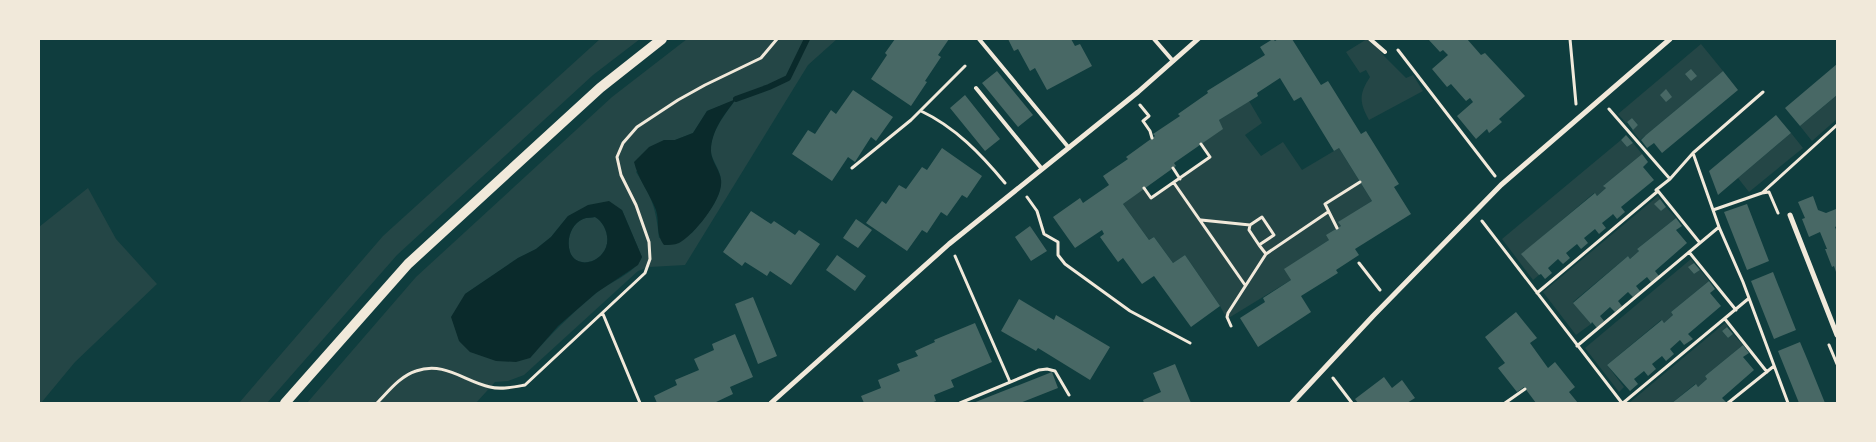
<svg xmlns="http://www.w3.org/2000/svg" width="1876" height="442" viewBox="0 0 1876 442" font-family="'Fira Sans',sans-serif">
  <style>
    .green { fill: #244646; fill-rule: evenodd }
    .water { fill: #0a2a2b; fill-rule: evenodd }
    .lines { fill: none; stroke-linecap: round; stroke-linejoin: round }
    .stream { stroke: #0a2a2b; stroke-width: 6 }
    .building { fill: #486865 }
    .path { stroke: #f1e9da; stroke-width: 3 }
    .service { stroke: #f1e9da; stroke-width: 4 }
    .minor { stroke: #f1e9da; stroke-width: 5 }
    .secondary { stroke: #f1e9da; stroke-width: 10 }
  </style>
  <rect width="100%" height="100%" fill="#0f3d3e"/>
  <!-- green -->
  <path class="green" d="M600,39H640L593,75L397,255L267,403H239L383,236Z
    M687,39H837L808,65L685,265L649,267L638,271L524,375L508,381L495,382L476,403H307L416,277L612,97ZM735,100C725,115 709,133 711,153C713,162 722,173 721,182C720,202 703,219 692,233L659,238C656,208 652,197 636,172L664,140H675L693,133L707,111ZM622,210L642,257C634,275 608,282 594,295C570,315 550,335 530,358L465,294L518,258L536,249L551,237L568,216Z
    M1367,39H1371L1384,56L1406,78L1413,75L1423,91L1369,120C1359,102 1359,94 1370,77L1366,70L1360,73L1346,52Z
    M1701,44L1723,71L1640,140L1632,130L1638,125L1632,118L1626,123L1618,114Z
    M1837,95V119L1812,141L1800,126Z
    M1249,101L1262,123L1245,135L1261,156L1283,142L1302,170L1339,148L1372,201L1339,222L1341,226L1329,240L1285,269L1291,280L1227,319L1220,306L1185,255L1173,263L1154,237L1149,240L1123,204L1144,188L1151,198L1210,158L1201,144L1222,129L1219,120Z
    M1791,133L1803,148L1749,192L1738,178Z
    M1621,140L1627,147L1633,143L1642,154L1604,185L1606,188L1597,196L1594,193L1522,254L1539,275L1533,280L1502,239Z
    M88,188L116,239L157,284L75,362L41,403H39V227Z
    M1658,196L1660,199L1655,204L1661,211L1666,207L1676,218L1637,249L1639,251L1630,259L1628,256L1573,302L1591,324L1576,335L1543,292Z
    M595,217C607,224 612,243 602,254C593,265 575,266 570,252C566,240 571,224 583,219C587,217 591,218 595,217Z
    M1691,259L1694,263L1689,267L1694,274L1700,270L1709,281L1671,312L1673,315L1664,323L1661,320L1607,365L1624,387L1619,392L1585,348Z
    M1725,323L1728,326L1722,331L1728,338L1733,334L1743,345L1705,376L1707,379L1698,387L1695,384L1672,403H1629Z"/>
  <!-- water -->
  <path class="water" d="M736,99C725,114 711,130 711,151C711,161 720,170 721,180C724,198 694,235 679,243C674,245 669,245 664,245C655,233 660,223 656,210C650,194 638,179 634,162L649,147L664,140H675L693,133L707,111Z
    M609,201L622,210L642,257L638,265L596,293L558,326L530,358L516,362L496,361L470,352L459,341L451,317L465,294L518,258L536,249L551,237L568,216L588,205ZM595,217C607,224 612,243 602,254C593,265 575,266 570,252C566,240 571,224 583,219C587,217 591,218 595,217Z"/>
  <g class="lines">
    <!-- stream -->
    <path class="stream" d="M736,99L769,87L788,78L807,39"/>
  </g>
  <!-- building -->
  <path class="building" d="M895,39H949L938,55L941,57L925,81L927,82L911,106L871,79L887,55L885,53Z
    M1008,39H1071L1075,46L1080,44L1092,66L1047,90L1035,68L1030,71L1018,49L1014,51Z
    M1273,39L1275,41L1278,39H1292L1321,85L1328,81L1361,134L1366,131L1399,184L1394,187L1411,214L1355,249L1359,255L1336,270L1338,273L1301,296L1311,312L1258,347L1240,318L1265,302L1263,298L1291,280L1284,269L1329,240L1326,235L1341,226L1338,222L1372,201L1339,148L1334,151L1301,97L1294,101L1280,78L1257,93L1258,96L1219,120L1223,129L1174,163L1176,166L1123,204L1149,240L1154,237L1173,263L1185,255L1220,306L1191,327L1154,276L1142,284L1123,258L1118,262L1100,237L1104,234L1102,230L1075,248L1053,217L1080,198L1083,203L1109,185L1103,176L1128,159L1126,157L1155,136L1153,134L1180,116L1178,114L1208,93L1207,91L1265,55L1260,47Z
    M1428,39H1467L1481,55L1485,53L1525,96L1499,119L1502,122L1489,133L1487,129L1476,139L1457,116L1473,102L1470,98L1466,101L1451,84L1447,87L1432,69L1448,55L1443,50L1440,52Z
    M1837,64V95L1800,126L1785,108Z
    M1691,69L1697,76L1691,81L1685,74Z
    M997,71L1033,115L1018,127L982,83Z
    M1723,71L1738,90L1662,153L1654,143L1647,148L1641,140L1646,135Z
    M1666,89L1672,97L1666,102L1660,95Z
    M853,90L893,117L876,141L871,137L855,162L848,157L832,181L792,154L808,130L815,134L831,110L836,114Z
    M965,95L1000,139L985,151L950,108Z
    M1776,115L1791,133L1718,195L1709,171Z
    M1632,118L1638,125L1633,130L1627,122Z
    M1626,135L1633,143L1627,147L1621,140Z
    M942,148L982,176L967,198L962,195L947,216L941,212L927,233L922,230L907,251L866,223L882,201L886,204L899,185L906,189L922,167L927,170Z
    M1642,154L1648,162L1643,167L1654,180L1621,207L1625,212L1617,219L1613,214L1612,215L1602,223L1606,228L1599,234L1595,229L1584,238L1588,243L1581,249L1577,244L1566,253L1570,258L1563,264L1558,259L1548,268L1552,273L1545,279L1541,274L1539,275L1521,254L1595,193L1597,196L1606,188L1603,186Z
    M1813,196L1818,210L1826,213L1836,209L1837,212V226L1835,227L1837,232V275L1834,266L1832,267L1825,249H1827L1820,232L1809,237L1802,219L1805,218L1798,202Z
    M1660,199L1666,207L1661,211L1654,204Z
    M1747,204L1769,261L1747,270L1724,212Z
    M751,211L771,224L774,221L795,235L799,230L820,244L791,285L770,271L767,276L745,262L742,266L723,252Z
    M1676,218L1682,226L1676,230L1687,243L1655,271L1659,276L1651,282L1647,277L1636,286L1640,291L1633,297L1628,292L1618,301L1622,306L1615,312L1610,307L1600,316L1604,321L1597,328L1592,322L1591,324L1573,303L1628,256L1630,259L1639,251L1637,249Z
    M856,219L872,230L858,248L843,238Z
    M1030,226L1047,251L1031,261L1015,237Z
    M837,255L866,276L855,291L826,270Z
    M1694,263L1700,270L1694,274L1688,267Z
    M1773,272L1796,330L1774,339L1751,281Z
    M1709,281L1715,289L1710,293L1721,306L1688,334L1693,339L1684,345L1680,340L1670,349L1674,354L1666,361L1662,356L1652,364L1656,369L1648,376L1644,371L1634,379L1638,384L1630,391L1607,365L1662,320L1664,323L1673,315L1671,312Z
    M753,297L777,356L758,364L735,304Z
    M1019,299L1054,320L1056,315L1110,347L1090,380L1038,348L1036,351L1001,331Z
    M1516,312L1537,338L1530,343L1548,368L1555,362L1575,387L1569,392L1578,403H1536L1524,387L1517,392L1498,368L1505,363L1485,337Z
    M975,323L992,362L951,380L954,387L934,395L936,401L931,403H864L861,396L881,388L878,380L900,371L897,364L918,356L915,351L935,342L934,340Z
    M1727,327L1733,334L1728,338L1722,331Z
    M735,334L753,377L730,387L733,394L714,403H657L654,396L677,385L675,380L699,370L694,359L714,350L712,344Z
    M1800,342L1808,361L1825,403H1799L1778,351Z
    M1743,345L1749,353L1743,357L1754,370L1722,398L1727,403H1672L1696,384L1698,387L1707,379L1705,376Z
    M1175,364L1191,403H1144L1143,400L1161,392L1153,373Z
    M1052,372L1058,388L1020,403H973Z
    M1384,377L1392,388L1402,380L1415,398L1407,403H1358L1355,399Z"/>
  <g class="lines">
    <!-- path -->
    <path class="path" d="M1570,39L1576,104
      M1398,50L1495,176
      M1763,92L1693,153L1719,227L1743,282L1788,403
      M1140,105L1149,116L1143,121L1150,131L1152,138
      M1609,109L1670,179
      M921,111C955,127 981,154 1005,183
      M852,168L911,120L965,66
      M1173,168L1180,179
      M1174,183L1245,285
      M1144,188L1151,198L1210,157L1201,144
      M1658,191L1700,243
      M1762,193L1837,125
      M1027,197L1037,211L1044,234L1058,242V255L1065,264L1130,311L1190,343
      M1713,210L1762,193L1769,192L1778,213
      M1201,220L1250,225
      M1482,221L1622,403
      M1337,228L1325,204L1360,182
      M1259,245L1249,230L1250,225L1262,217L1274,235L1259,245L1266,254
      M1689,252L1736,310
      M955,256L1010,382
      M1359,263L1380,290
      M1537,293L1658,191L1656,190L1670,179L1693,153
      M603,314L640,403
      M1725,319L1767,372
      M1231,326L1227,317L1228,313L1266,254L1328,212
      M1829,345L1837,364
      M1577,346L1719,227
      M1333,378L1352,403
      M377,403C388,392 400,376 416,371C444,361 464,381 490,387C501,390 514,387 525,385L645,273L650,259L649,242L636,205L621,175L617,157L623,143L637,127L678,100L705,85L761,58L777,39
      M960,403L1039,370L1047,369L1055,371L1069,395
      M1505,403L1525,389
      M1623,403L1748,299
      M1728,403L1774,366"/>
    <!-- service -->
    <path class="service" d="M979,39L1069,148
      M1154,39L1173,61
      M1370,39L1385,52
      M976,88L1042,169"/>
    <!-- minor -->
    <path class="minor" d="M1790,215L1837,335
      M771,403L949,244L1138,92L1198,39
      M1292,403L1373,316L1501,185L1670,39"/>
    <!-- secondary -->
    <path class="secondary" d="M285,403L408,264L600,88L662,39"/>
  </g>
  <!-- border -->
  <rect width="1876" height="442" fill="none" stroke="#f1e9da" stroke-width="80"/>
</svg>
